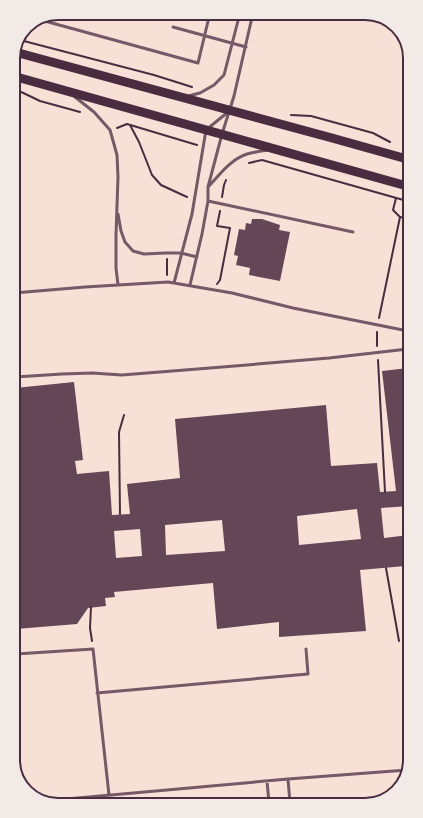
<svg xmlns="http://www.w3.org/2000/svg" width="423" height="818" viewBox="0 0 423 818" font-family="'DM Sans',sans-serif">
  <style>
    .building { fill: #644757; fill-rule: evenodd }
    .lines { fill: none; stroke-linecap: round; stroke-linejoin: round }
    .path { stroke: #4a2c40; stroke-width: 2 }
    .service { stroke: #755966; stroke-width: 3 }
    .primary { stroke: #4a2c40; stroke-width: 9 }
    .rim { fill: none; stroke: #4a2c40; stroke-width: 2 }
  </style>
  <rect width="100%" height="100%" fill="#f7e1d7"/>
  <!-- building -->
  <path class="building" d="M252,219H262L280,225L279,230L290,232L280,281L249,275L250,268L236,265L238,256L234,255L239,229L245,230L246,223L251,224Z
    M408,368L409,506L381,508L384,538L409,535V580H406L405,566L360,570L366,631L279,637V622L217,629L213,583L114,592L115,597L105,598L106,606L88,608L77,624L16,629L15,388L74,382L83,460L75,461L77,474L109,471L112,515L130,514L127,484L180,478L175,419L326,405L331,466L377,463L380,492L396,491L382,371ZM357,509L361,539L299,545L297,516ZM222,520L225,551L166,555L165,525ZM140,529L142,556L116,558L114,531Z"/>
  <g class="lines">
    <!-- path -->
    <path class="path" d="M20,40L154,75L192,87
      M15,89L40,101L80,112
      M291,115L311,116L373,133L390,142
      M130,125L139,142L152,175L161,185L187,197
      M117,128L127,124L197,145
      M249,163L262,160L407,201
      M222,197L224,185L226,180
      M400,217L406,218L407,217
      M167,259V275
      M217,284L220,280L230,228L217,226L220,211
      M379,318L400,217L393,210L396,198
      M377,346V332
      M378,360L385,492
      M120,514L119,432L124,415
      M386,568L399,641
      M91,607L90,628L92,641"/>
    <!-- service -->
    <path class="service" d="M240,14L253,17
      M41,20L198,63L210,13
      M173,27L246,47
      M188,96L200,93L214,85L224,75L240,13
      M75,97L94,112L110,130L117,155L118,177L116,235V268L118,285
      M209,186C221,173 230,160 247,154C254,152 262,151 269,150
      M208,201L353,232
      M118,214L121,231L125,242L133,251L144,254L165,253H181L197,257
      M174,283L192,214L206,130L228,112
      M190,285L202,234L208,201V187L222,134L234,96L253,13
      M14,293L85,287L168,282L232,293L293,308L408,331
      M15,377L62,374L92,373L122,375L210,368L329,358L408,349
      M16,654L93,649L109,795
      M97,693L308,674L306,649
      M288,779L290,803
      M267,781L269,803
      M44,801L288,779L407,770"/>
    <!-- primary -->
    <path class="primary" d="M15,52L332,138L407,159
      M13,76L407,186"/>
  </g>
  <!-- crop -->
  <path d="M0 0H423V818H0ZM58 20H365A38 38 0 0 1 403 58V760A38 38 0 0 1 365 798H58A38 38 0 0 1 20 760V58A38 38 0 0 1 58 20Z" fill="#f1eae7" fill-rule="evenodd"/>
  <path class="rim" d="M58 20H365A38 38 0 0 1 403 58V760A38 38 0 0 1 365 798H58A38 38 0 0 1 20 760V58A38 38 0 0 1 58 20Z"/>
</svg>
